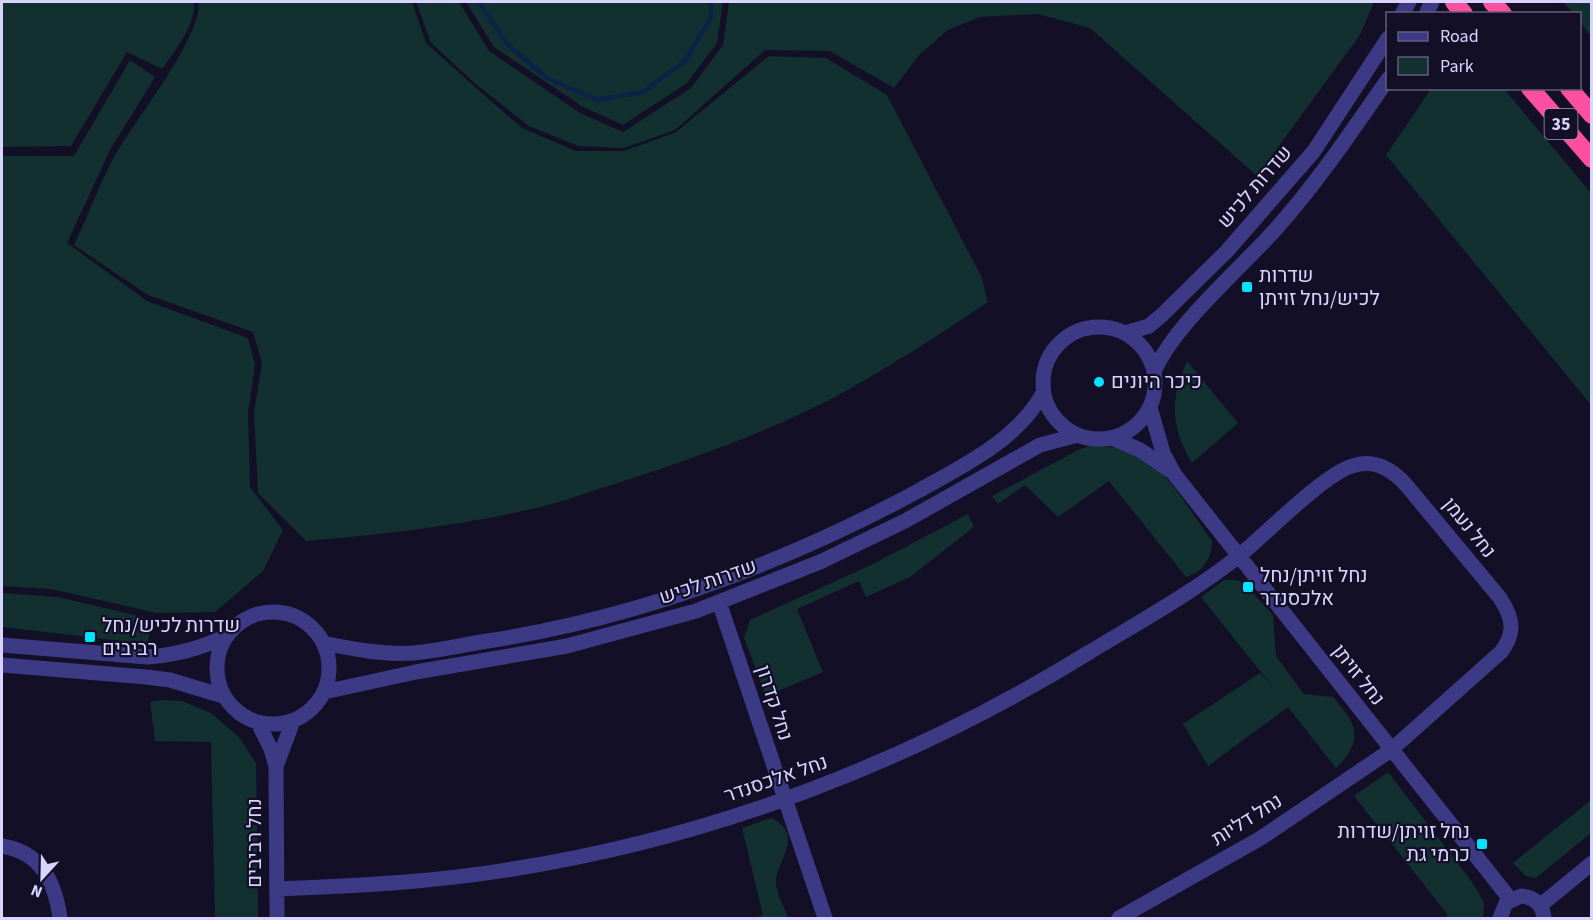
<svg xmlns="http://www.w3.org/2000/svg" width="1593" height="920" viewBox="0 0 1593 920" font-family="'Source Sans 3',Heebo,sans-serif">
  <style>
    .green { fill: #12302f }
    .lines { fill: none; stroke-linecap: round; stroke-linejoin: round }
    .stream { stroke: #0c2248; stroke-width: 4.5 }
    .minor { stroke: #3d3a85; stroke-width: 15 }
    .highway { stroke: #ff4fa3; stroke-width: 18 }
    .poi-dot { fill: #00e5ff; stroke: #130f26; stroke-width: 2 }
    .labels { text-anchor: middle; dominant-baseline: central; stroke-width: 4.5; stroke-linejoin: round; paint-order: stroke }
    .shield { fill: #130f26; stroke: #9e99be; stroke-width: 1.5 }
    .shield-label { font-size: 18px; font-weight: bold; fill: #d9d4ff }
    .street-label { font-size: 20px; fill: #d9d4ff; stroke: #130f26 }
    .poi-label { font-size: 20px; fill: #d9d4ff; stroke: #130f26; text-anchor: start }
  </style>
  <rect width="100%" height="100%" fill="#130f26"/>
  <!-- green -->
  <path class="green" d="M2,2H194C195,27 176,49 162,69L127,52L71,146L2,147Z
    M199,2H412L426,43L475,87L522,128L576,151H624L676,132L769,56L826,58L887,95L981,276L988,302C937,336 887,369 833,398C765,433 690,460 618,483C593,490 569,500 544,506C466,525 386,534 306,541L258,493L254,412L262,363L253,332L148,295L74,245C88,216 99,185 114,157C134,121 201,39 199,2Z
    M416,2H459L489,51L580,113L623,132L691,88L723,45L729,2H1374L1360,35L1257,176L1090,28L1038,14L980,17L948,30L920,54L894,88L830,51L765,50L675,130L624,148L578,146L529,126L478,86L431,43Z
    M466,2H723L717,43L687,83L623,125L583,107L494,47Z
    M1563,2H1591V36L1580,22V14L1573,13Z
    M130,60L155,77L110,150L67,243L147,301L248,338L255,365L248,412L250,487L283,530L263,571L215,612L157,613L51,589L2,586V156H74Z
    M1431,89H1504L1591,193V405L1386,155Z
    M1187,361L1238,423L1192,463C1170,426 1170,399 1187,361Z
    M1094,445C1112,447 1128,449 1144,458C1170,474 1194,517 1212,541C1212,558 1203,572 1186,577L1109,481L1058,517L1025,485L998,504L992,496L1080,449Z
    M968,514L974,527L910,577L866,597L859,581L797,609L823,672L766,696L744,638L750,620L873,564Z
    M1224,580H1236L1245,584L1273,615L1276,656L1304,694L1333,697C1357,725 1365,739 1336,768L1288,707L1208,766L1183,724L1260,673L1276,691L1201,597Z
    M2,593L58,597L151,619L148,644L2,627Z
    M163,700L182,701L211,713L240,738L256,763L258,918H215L211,742L155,741L150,702Z
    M1388,772L1472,882L1484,902L1483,918H1444L1448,915L1354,796Z
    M1591,800V833L1536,878L1526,876L1513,863Z
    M771,818C807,835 775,863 776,881C776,893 784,907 788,918H754L763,915L742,828Z"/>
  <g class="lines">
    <!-- stream -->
    <path class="stream" d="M479,2L507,44L547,78L597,100L643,92L685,61L711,17V2"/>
    <!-- minor -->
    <path class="minor" d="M1402,14L1409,2
      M1426,14L1432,2
      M1043 383a56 56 0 1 1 112 0a56 56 0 1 1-112 0Z
      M1125,333L1149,326L1162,315L1227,251L1314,151L1388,38
      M1154,372C1173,326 1240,269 1275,230C1317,183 1352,131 1388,79
      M1150,407L1163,453L1175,475L1510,899
      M1112,438L1140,450L1171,471
      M719,602L825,918
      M217 668a56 56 0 1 1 112 0a56 56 0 1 1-112 0Z
      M323,643C353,649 383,655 413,653C436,651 459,646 481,642C635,619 783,564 920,490C965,465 1018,439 1043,393
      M2,645L147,657C176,655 200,649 226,636
      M2,665L146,677L170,680L223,696
      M324,692L416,672L567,646L696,611L820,562L905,521L1040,445L1078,435
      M258,723L271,749L276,766L277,918
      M277,764L293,721
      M2,846C41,852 55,882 60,918
      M277,889C356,886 435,882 513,869C716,837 913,761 1088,653C1139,622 1194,592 1240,555C1268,532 1322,476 1352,466C1374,458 1393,470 1407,486L1500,598C1513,618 1516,633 1501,652L1391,750L1261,838L1119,918
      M1541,905L1592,863
      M1500,918L1506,903L1521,896C1535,897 1543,905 1544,918"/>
    <!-- highway -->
    <path class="highway" d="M1454,2L1464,14
      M1492,2L1503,14
      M1530,88L1592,159
      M1569,88L1592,115"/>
  </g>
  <!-- markers -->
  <g class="poi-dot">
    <rect x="1241" y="281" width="12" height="12" rx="3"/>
    <circle cx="1099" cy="382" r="6"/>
    <rect x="1242" y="581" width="12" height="12" rx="3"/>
    <rect x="84" y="631" width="12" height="12" rx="3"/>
    <rect x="1476" y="838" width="12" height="12" rx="3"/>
  </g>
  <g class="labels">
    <!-- shield labels -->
    <rect class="shield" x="1544.5" y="109" width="33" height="30" rx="4.5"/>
    <g class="shield-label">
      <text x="1561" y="124">35</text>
    </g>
    <!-- street labels -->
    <g class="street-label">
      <text transform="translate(1255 187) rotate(-49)">שדרות לכיש</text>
      <text transform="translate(1469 528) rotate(51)">נחל נעמן</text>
      <text transform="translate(708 582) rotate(-19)">שדרות לכיש</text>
      <text transform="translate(1358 675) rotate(52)">נחל זויתן</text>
      <text transform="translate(774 703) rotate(72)">נחל קדרון</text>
      <text transform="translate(776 779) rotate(-19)">נחל אלכסנדר</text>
      <text transform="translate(1247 820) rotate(-32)">נחל דליות</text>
      <text transform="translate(255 843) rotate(-90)">נחל רביבים</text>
    </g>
    <!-- poi labels -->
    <g class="poi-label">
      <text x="1259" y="276">שדרות<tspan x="1259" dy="23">לכיש/נחל זויתן</tspan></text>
      <text x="1111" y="382">כיכר היונים</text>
      <text x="1260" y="576">נחל זויתן/נחל<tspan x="1260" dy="23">אלכסנדר</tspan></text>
      <text x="102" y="626">שדרות לכיש/נחל<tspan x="102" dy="23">רביבים</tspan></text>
      <text x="1470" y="832" text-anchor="end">נחל זויתן/שדרות<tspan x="1470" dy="23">כרמי גת</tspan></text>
    </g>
  </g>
  <!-- border -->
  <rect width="1593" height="920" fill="none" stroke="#d9d4ff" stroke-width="6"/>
  <!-- legend -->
  <rect x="1386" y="12" width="195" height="78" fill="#130f26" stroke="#625e7d" stroke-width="1.5"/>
  <rect x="1398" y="32" width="30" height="9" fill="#3d3a85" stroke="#625e7d" stroke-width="1.5"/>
  <text x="1440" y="42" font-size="18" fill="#d9d4ff">Road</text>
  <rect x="1398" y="57" width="30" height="18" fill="#12302f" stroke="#625e7d" stroke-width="1.5"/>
  <text x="1440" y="72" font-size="18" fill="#d9d4ff">Park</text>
  <!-- north arrow -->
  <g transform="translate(42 878) rotate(202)" stroke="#130f26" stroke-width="4.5" paint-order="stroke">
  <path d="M0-4.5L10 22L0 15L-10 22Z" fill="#d9d4ff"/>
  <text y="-9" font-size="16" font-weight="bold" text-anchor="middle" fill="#d9d4ff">N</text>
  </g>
</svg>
